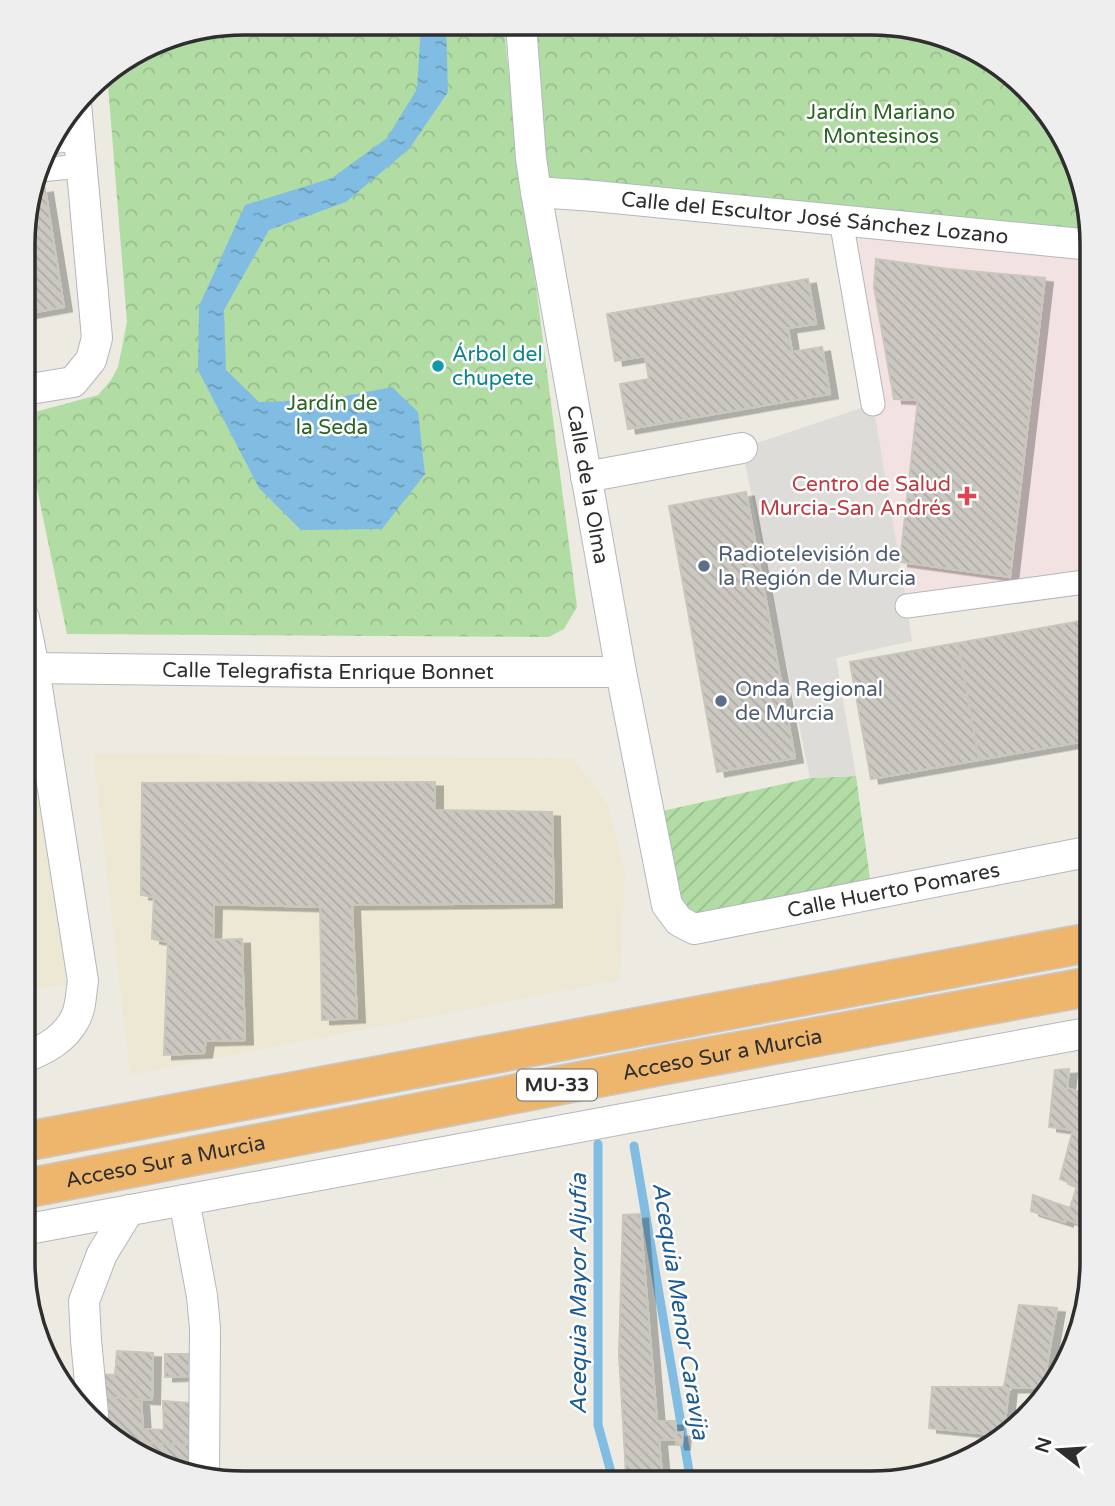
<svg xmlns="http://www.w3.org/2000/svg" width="1115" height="1506" viewBox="0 0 1115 1506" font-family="'Varela Round',sans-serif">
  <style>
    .education { fill: #ede8d4 }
    .medical { fill: #f2e2e1 }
    .forest { fill: url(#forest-crowns) }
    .garden { fill: url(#garden-furrows) }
    .plaza { fill: #dedcd8 }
    .water { fill: url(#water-ripples) }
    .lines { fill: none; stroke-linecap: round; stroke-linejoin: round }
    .stream { stroke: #81bde3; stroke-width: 9 }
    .building { fill: url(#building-back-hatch); stroke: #c9c6bb; stroke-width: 2; filter: url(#shadow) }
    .pedestrian-casing { stroke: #b5b6c0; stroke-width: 25 }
    .minor-casing { stroke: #b5b6c0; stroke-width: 32 }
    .motorway-casing { stroke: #c9c9c9; stroke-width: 41 }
    .pedestrian { stroke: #fff; stroke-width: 23 }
    .minor { stroke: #fff; stroke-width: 30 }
    .motorway { stroke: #eeb56c; stroke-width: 38 }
    .culture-dot { fill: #0f9aa8; stroke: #fff; stroke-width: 2.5 }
    .health-dot { fill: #e0444e; stroke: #fff; stroke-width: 2.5 }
    .service-dot { fill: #5c6f8a; stroke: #fff; stroke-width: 2.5 }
    .labels { text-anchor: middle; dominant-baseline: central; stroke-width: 5; stroke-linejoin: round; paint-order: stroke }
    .shield { fill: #fff; stroke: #6d6d6d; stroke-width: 2 }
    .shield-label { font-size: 19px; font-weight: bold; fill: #2e2e2e }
    .park-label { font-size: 21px; fill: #296523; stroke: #fff }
    .street-label { font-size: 21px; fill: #2e2e2e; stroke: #fff }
    .culture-label { font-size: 21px; fill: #0d838f; stroke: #fff; text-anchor: start }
    .health-label { font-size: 21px; fill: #be3a42; stroke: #fff; text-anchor: end }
    .service-label { font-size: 21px; fill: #4e5e75; stroke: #fff; text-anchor: start }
    .water-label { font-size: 23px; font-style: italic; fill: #1c5b93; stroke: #fff }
    .rim { fill: none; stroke: #2e2e2e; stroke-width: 3.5 }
  </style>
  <defs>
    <pattern id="forest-crowns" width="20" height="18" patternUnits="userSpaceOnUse" patternTransform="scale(1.75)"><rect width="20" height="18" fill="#b1dda5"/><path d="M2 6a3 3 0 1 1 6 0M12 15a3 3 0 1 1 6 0" fill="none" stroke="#99be8e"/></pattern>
    <pattern id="garden-furrows" width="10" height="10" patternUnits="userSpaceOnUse" patternTransform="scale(1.75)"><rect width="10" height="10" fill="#b1dda5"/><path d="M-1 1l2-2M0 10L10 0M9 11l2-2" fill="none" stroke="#99be8e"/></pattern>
    <pattern id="water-ripples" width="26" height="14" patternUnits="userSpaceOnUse" patternTransform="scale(1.75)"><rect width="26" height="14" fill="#81bde3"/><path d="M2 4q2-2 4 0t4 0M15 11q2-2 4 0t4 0" fill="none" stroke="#6a9ab8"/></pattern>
    <pattern id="building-back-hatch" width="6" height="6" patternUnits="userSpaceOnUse" patternTransform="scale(1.75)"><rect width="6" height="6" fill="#cac8c0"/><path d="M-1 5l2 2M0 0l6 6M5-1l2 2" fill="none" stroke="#aeaca5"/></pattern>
    <filter id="shadow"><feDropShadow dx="8" dy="4.5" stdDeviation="0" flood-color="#0004"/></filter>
  </defs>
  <rect width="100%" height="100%" fill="#edeae2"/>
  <!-- education -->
  <path class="education" d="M24,670L83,981L23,992Z
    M93,754L573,758L608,805L625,870L620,980L130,1075Z"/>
  <!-- medical -->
  <path class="medical" d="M841,220L1092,245V581L907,606Z"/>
  <!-- forest -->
  <path class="forest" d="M244,23L504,24L507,58L577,607L564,629L549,637L67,634L27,440L26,425L35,412L98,395L111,380L118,367L127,322L107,73L173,35Z
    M521,24L900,25L1005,68L1069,146L1092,244L536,192Z"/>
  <!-- garden -->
  <path class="garden" d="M856,776L872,893L679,921L649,814L810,778Z"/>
  <!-- plaza -->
  <path class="plaza" d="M873,404L907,606L912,641L836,658L856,776L810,778L742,448Z"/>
  <!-- water -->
  <path class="water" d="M421,23H446L448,92L409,149L346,202L269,230L224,310L226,370L259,402L324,400L392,387L418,412L425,474L382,529L301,530L259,488L198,370L199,306L245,205L332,178L387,138L417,89Z"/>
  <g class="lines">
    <!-- stream -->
    <path class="stream" d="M598,1144V1425L614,1483
      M634,1146L689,1471V1483"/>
  </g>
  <!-- building -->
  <path class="building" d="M45,188L64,307L25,314V215L33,190Z
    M876,259L948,269L1045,278L1010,577L900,562L918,400L894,399L874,287Z
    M808,279L816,324L788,328L792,352L822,347L830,394L628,429L620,384L649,379L645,356L615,361L607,314Z
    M1092,460V521L1085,520Z
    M746,492L795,758L717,772L669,506Z
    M1092,619V740L979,760L958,643Z
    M958,643L979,760L871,779L850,662Z
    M435,782V810L552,812L554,903L352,905L357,1018L322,1020L320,907L214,904L213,940L242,939L245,1040L206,1041L204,1053L164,1055L168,942L152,939L154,897L141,895L142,783Z
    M1069,1069L1067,1088L1092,1096V1228L1066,1219L1065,1222L1031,1211L1033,1195L1070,1208L1077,1186L1060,1179L1073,1130L1049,1127L1055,1070Z
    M640,1214L657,1421H675L676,1433L683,1432L682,1445H677L676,1440H659L662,1474H626L619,1354L623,1215Z
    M1019,1305L1057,1308L1043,1388H1009L1004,1430L998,1435L929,1428L932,1387H1004Z
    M117,1351L153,1353L152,1400L99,1397V1374L115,1375Z
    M165,1354H189V1376L165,1377Z
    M99,1397L141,1399L143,1429L164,1430L163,1401L190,1403L191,1445L116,1441L100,1422Z
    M116,1441L191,1445L187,1471L121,1446Z"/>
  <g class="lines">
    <defs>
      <path id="pedestrian" d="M40,170L81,166
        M841,220L873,404
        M907,606L1092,581"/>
      <g id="minor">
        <path id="s1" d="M521,24L531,158L536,192L621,672L667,905L679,921L694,929L1092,851"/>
        <path d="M51,138L79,136"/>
        <path id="s2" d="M536,192L594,196L1092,245"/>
        <path d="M24,390L73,382L91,360L97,338L76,104"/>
        <path d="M586,477L742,448"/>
        <path id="s3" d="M34,668L333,672H621"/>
        <path d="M23,1058C44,1050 64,1040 75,1019C81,1009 81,992 83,981L34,668L24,618"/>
        <path d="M184,1200L202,1296L205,1328L204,1477"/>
        <path d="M23,1230L1092,1032"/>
        <path d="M93,1414L86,1340L84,1301L102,1254L129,1210"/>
      </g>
      <g id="motorway">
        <path d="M23,1142L1092,942"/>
        <path id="s4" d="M23,1189L664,1065L1092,986"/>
      </g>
    </defs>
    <!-- pedestrian casing -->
    <use href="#pedestrian" class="pedestrian-casing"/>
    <!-- minor casing -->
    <use href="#minor" class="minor-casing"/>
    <!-- motorway casing -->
    <use href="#motorway" class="motorway-casing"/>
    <!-- pedestrian -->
    <use href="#pedestrian" class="pedestrian"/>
    <!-- minor -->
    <use href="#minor" class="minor"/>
    <!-- motorway -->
    <use href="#motorway" class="motorway"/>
  </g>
  <!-- markers -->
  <circle class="culture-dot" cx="438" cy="366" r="7"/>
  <path class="health-dot" d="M963.5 485.5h7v7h7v7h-7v7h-7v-7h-7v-7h7z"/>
  <g class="service-dot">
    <circle cx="704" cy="566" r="7"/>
    <circle cx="721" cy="701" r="7"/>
  </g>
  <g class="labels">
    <!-- shield labels -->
    <rect class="shield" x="517" y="1069.5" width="80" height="31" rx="5"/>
    <g class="shield-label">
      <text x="557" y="1085">MU-33</text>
    </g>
    <!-- park labels -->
    <g class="park-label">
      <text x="881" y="112">Jardín Mariano<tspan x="881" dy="24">Montesinos</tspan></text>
      <text x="332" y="403">Jardín de<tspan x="332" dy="24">la Seda</tspan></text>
    </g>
    <!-- street labels -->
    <g class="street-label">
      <text stroke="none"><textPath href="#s2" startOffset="280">Calle del Escultor José Sánchez Lozano</textPath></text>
      <text stroke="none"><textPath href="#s1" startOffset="466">Calle de la Olma</textPath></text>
      <text stroke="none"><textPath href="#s3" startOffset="294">Calle Telegrafista Enrique Bonnet</textPath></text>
      <text stroke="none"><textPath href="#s1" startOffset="1134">Calle Huerto Pomares</textPath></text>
      <text stroke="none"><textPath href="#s4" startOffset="712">Acceso Sur a Murcia</textPath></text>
      <text stroke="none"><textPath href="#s4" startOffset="145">Acceso Sur a Murcia</textPath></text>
    </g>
    <!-- culture labels -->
    <g class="culture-label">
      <text x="452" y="354">Árbol del<tspan x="452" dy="24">chupete</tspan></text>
    </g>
    <!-- health labels -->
    <g class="health-label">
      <text x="951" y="484">Centro de Salud<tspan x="951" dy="24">Murcia-San Andrés</tspan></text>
    </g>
    <!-- service labels -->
    <g class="service-label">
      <text x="718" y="554">Radiotelevisión de<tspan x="718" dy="24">la Región de Murcia</tspan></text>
      <text x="735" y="689">Onda Regional<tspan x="735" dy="24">de Murcia</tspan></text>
    </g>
    <!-- water labels -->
    <g class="water-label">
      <text transform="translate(579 1294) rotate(-90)">Acequia Mayor Aljufía</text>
      <text transform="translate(680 1311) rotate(81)">Acequia Menor Caravija</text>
    </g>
  </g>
  <!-- crop -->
  <path d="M0 0H1115V1506H0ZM244 35H871A209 209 0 0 1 1080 244V1262A209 209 0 0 1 871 1471H244A209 209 0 0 1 35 1262V244A209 209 0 0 1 244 35Z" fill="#eee" fill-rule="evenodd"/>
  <path class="rim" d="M244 35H871A209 209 0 0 1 1080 244V1262A209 209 0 0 1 871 1471H244A209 209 0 0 1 35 1262V244A209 209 0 0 1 244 35Z"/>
  <!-- north arrow -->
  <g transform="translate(1059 1450) rotate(287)" stroke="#ffffff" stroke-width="5" paint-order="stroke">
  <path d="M0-5L12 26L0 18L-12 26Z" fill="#2e2e2e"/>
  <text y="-10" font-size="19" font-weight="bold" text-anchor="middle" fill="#2e2e2e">N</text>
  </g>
</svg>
